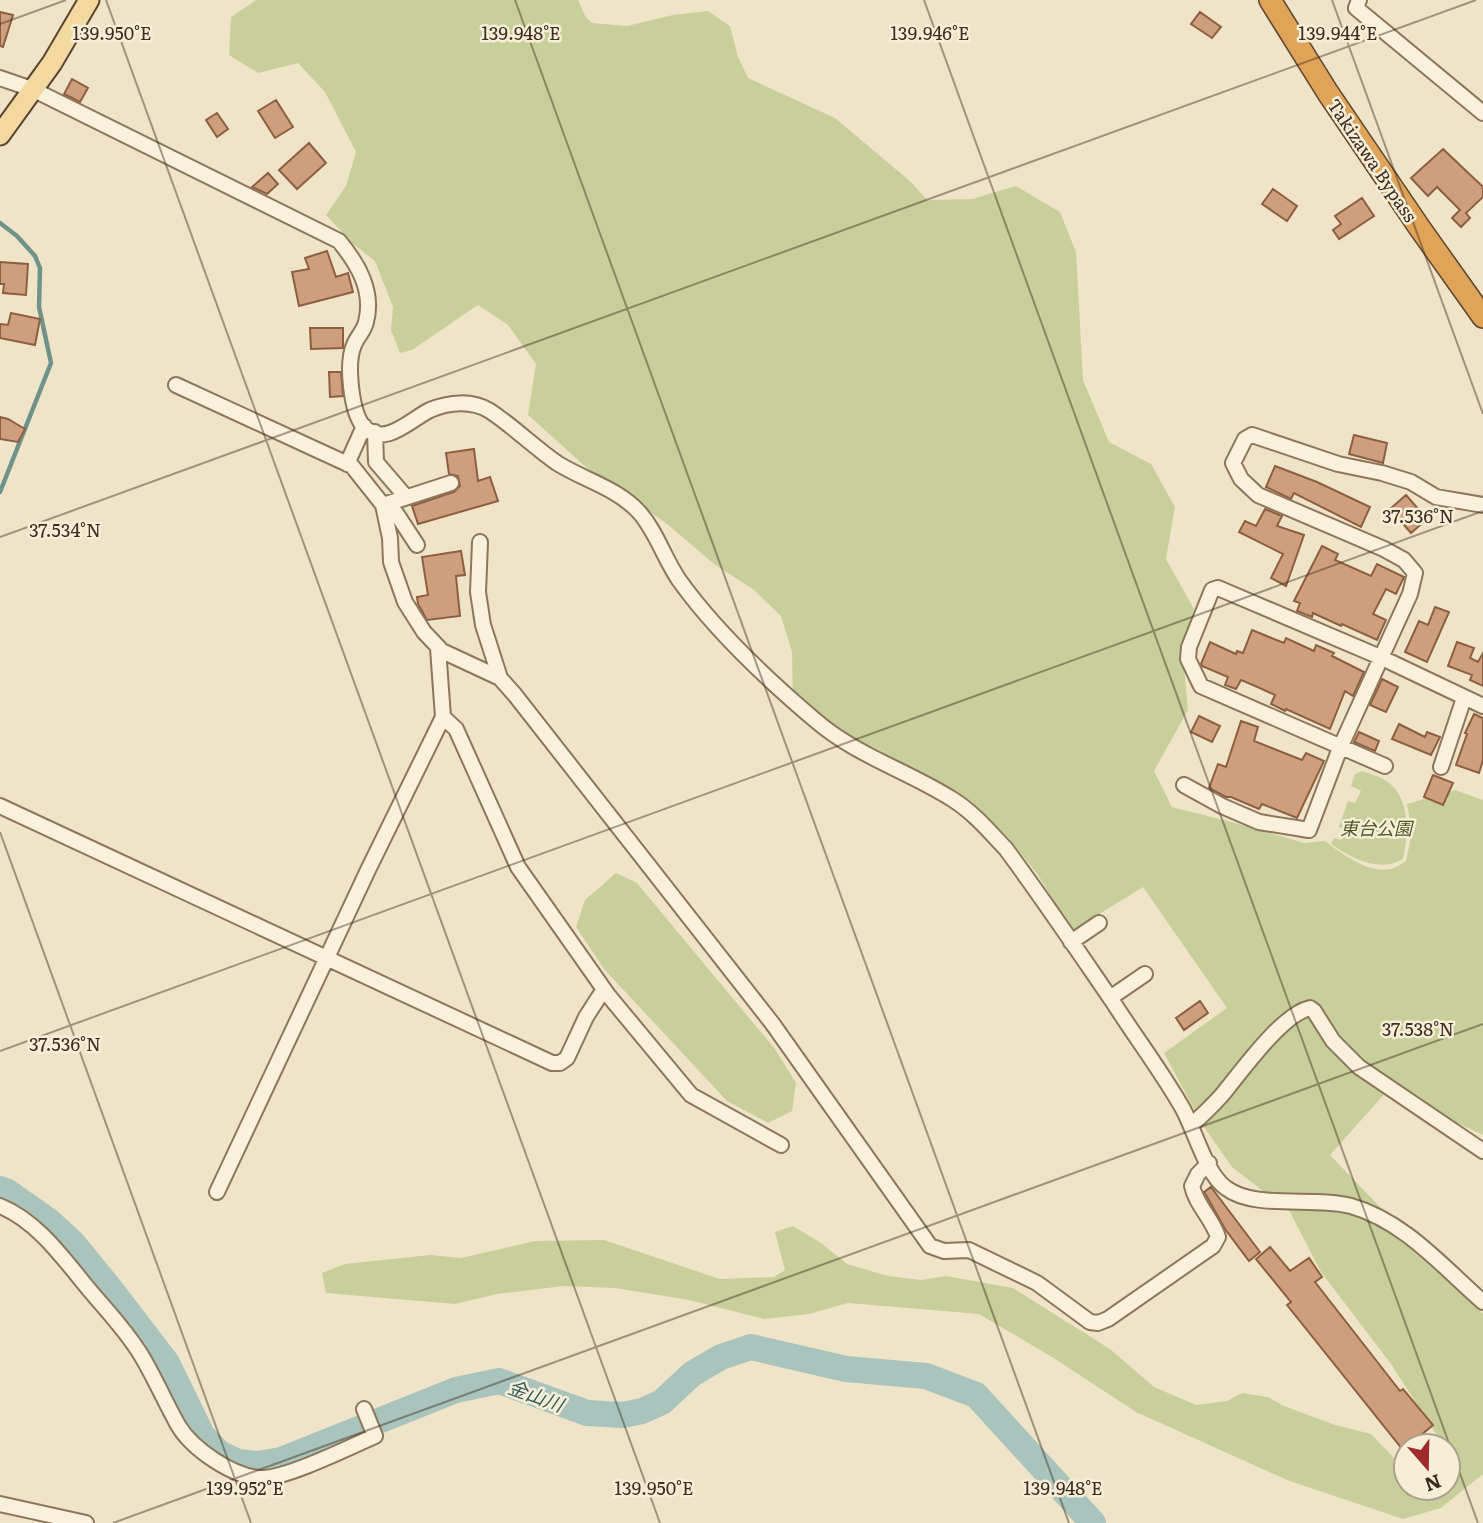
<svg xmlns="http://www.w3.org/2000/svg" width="1483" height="1523" viewBox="0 0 1483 1523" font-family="Literata,'Noto Sans JP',serif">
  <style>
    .green { fill: #c9cf9b }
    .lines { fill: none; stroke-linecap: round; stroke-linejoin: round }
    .stream { stroke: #6f938a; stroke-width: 4.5 }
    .river { stroke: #a9c4bc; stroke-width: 26 }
    .building { fill: #cf9f7d; stroke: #8d5f41; stroke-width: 2 }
    .minor-casing { stroke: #8d765c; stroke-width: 18 }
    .major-casing { stroke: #5b4430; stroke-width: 23 }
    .highway-casing { stroke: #5b4430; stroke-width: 24 }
    .minor { stroke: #faf1dc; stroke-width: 14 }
    .major { stroke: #f3d9a0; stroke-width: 19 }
    .highway { stroke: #e0a458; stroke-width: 21 }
    .ticks { fill: none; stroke: #3d2e20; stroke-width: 2; stroke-opacity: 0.45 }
    .labels { text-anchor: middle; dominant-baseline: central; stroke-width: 5; stroke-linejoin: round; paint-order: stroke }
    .street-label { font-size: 18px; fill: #3d2e20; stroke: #f7eed8 }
    .park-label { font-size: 18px; font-style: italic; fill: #4d5a26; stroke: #f7eed8 }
    .water-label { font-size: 19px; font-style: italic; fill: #2f5d5a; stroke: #f7eed8 }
    .ticks-label { font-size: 18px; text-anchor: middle; fill: #3d2e20; stroke: #f7eed8; stroke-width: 5; stroke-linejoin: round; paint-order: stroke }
  </style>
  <rect width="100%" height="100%" fill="#f0e4c8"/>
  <!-- green -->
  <path class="green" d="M256,0H578L585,16L592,23L627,26L673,15L708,11L730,26L738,57L748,78L835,118L911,182L927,200L972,199L1016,186L1060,212L1076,252L1083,380L1109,442L1151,464L1175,507L1166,559L1194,609L1182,646L1188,710L1154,771L1172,807L1232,822L1304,843L1325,841C1342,854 1369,874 1391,869C1396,868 1401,864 1406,861L1412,832L1407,804L1455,790L1483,800V1135L1388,1090L1330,1155L1483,1314V1474L1441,1508L1403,1519L1287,1480L1136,1412L1052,1357L979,1314L848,1303L809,1314L764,1319L689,1300L615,1288L564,1286L497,1294L455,1304L326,1293L322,1273L345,1264L430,1255L461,1258L535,1241L604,1240L720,1279L774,1277L785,1270L775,1232L793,1226L821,1243L847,1264L888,1276L921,1280L946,1276L1013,1288L1110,1349L1154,1387L1196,1405L1227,1401L1242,1393L1268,1397L1284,1406L1335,1425L1371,1434L1395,1459L1406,1466V1488H1448V1446H1440V1440L1391,1364L1321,1272L1290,1212L1232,1167L1202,1124L1164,1053L1227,1008L1143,887L1072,931L1038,875L1007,836L960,800L878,749L843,734L793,705L792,652L781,616L754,590L714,564L667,524L586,467L528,415L536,364L508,325L478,305L412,350L400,353L391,330L393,307L375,261L353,244L326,215L346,186L356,152L325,92L298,63L258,73L229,55L231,17Z
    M1362,771C1369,774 1377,775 1383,779C1411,794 1409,833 1403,859C1379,873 1353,859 1331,844L1334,838L1341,840L1345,834L1343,829L1339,827L1348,801L1355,803L1361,791L1351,786L1355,774Z
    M616,873L637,883L775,1049L796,1083L792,1111L768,1123L727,1101L604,969L576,927L585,900Z"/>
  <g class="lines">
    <!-- stream -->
    <path class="stream" d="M0,223L17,236L35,256L40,268L39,307L51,363L0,492"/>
    <!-- river -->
    <path class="river" d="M0,1189L8,1192L49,1221L72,1242L108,1286L167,1363L202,1435L219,1453L238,1462L259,1464L281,1460L456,1390L499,1381L587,1413L623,1415L642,1411L662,1402L692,1374L721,1357L751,1347L846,1369L926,1376L976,1395L1093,1523"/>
  </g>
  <!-- building -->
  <path class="building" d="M0,12L13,15L3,47L0,46Z
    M1200,12L1221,27L1212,38L1191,24Z
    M72,79L88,88L80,102L64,94Z
    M276,100L293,127L275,138L258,111Z
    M217,113L228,129L217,137L206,120Z
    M309,143L326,163L297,189L279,170Z
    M1443,149L1483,187V197L1466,213L1470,218L1461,227L1452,218L1460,210L1437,187L1428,196L1411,178Z
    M268,173L278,184L267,194L252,187Z
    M1273,189L1297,206L1287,221L1262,204Z
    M1362,198L1374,216L1339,239L1333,230L1341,224L1335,216Z
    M327,251L336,277L348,273L353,292L299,306L292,272L309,269L305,258Z
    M0,262L28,264L26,295L3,293L4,284H0Z
    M11,313L40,319L35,345L0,338V324L8,325Z
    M310,328H343V348L311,349Z
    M329,372H341L343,396L330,397Z
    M0,417L8,419L25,429L18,442L0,439Z
    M1354,435L1387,443L1383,463L1349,454Z
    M474,449L478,481L490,477L498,501L418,524L412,506L454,492L460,486L458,476L449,474L446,453Z
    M1275,466L1317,482L1370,507L1361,527L1294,493L1291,499L1266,487Z
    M1406,495L1427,519L1411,533L1390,509Z
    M1265,509L1282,516L1277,526L1304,535L1286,586L1271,578L1283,554L1239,532L1245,521L1256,526Z
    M1322,546L1338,554L1335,560L1371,576L1377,564L1404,577L1396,594L1386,589L1373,614L1386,620L1377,640L1342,624L1341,626L1313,613L1312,617L1297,611L1300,603L1294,601Z
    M461,551L465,575L456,576L460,616L427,620L418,604L417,597L428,595L422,557Z
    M1435,607L1449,612L1427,662L1405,652L1419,621L1428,625Z
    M1252,630L1284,643L1286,638L1314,651L1316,645L1334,653L1332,656L1364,672L1353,696L1345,691L1330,729L1286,709L1285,711L1271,704L1275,695L1253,685L1241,680L1236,689L1225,685L1228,677L1202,666L1201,664L1210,642L1236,654L1237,651L1243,653Z
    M1457,642L1474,648L1470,658L1478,662L1483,653V686L1470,680L1472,675L1448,666Z
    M1382,679L1398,687L1386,712L1370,705Z
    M1474,714L1483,718V760L1479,773L1456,765L1467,734L1465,733Z
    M1199,716L1220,726L1212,742L1191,732Z
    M1241,721L1258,727L1254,741L1302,760L1306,753L1324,761L1297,818L1262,804L1259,809L1231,797H1226L1209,788L1218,764L1226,767Z
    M1399,724L1425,737L1427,732L1440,737L1431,755L1392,739Z
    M1359,732L1379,741L1375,751L1354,742Z
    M1433,775L1453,783L1443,805L1424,797Z
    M1200,1001L1208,1013L1184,1030L1176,1018Z
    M1211,1187L1260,1252L1249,1261L1225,1229L1206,1195L1204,1192Z
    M1270,1247L1290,1271L1309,1258L1322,1277L1315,1282L1400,1391L1403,1389L1433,1425L1403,1450L1287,1305L1291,1302L1256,1259Z"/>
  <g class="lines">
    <defs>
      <path id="minor" d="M1359,0L1356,8L1483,113
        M0,78L32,89L339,241C358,264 374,291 366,322C364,331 357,337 354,345C346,363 351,413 364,427C385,448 411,419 430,410C449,402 472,400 490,411C514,427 534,447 557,463C584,480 617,488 639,512C656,531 664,558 679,580C714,629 769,681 815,720C855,755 908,771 952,799C973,812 989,831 1006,849C1043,899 1078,951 1113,1002C1136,1038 1162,1072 1183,1109C1195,1131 1206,1174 1226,1188C1255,1210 1314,1196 1351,1206C1404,1221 1442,1266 1483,1302
        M176,385L352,466L383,505L390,538L391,562L405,602L424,632L442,651L500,678L515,695L772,1023L930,1246L944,1251L969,1250L1037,1283L1090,1322L1098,1323L1108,1319L1213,1246L1218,1237C1212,1218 1196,1205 1192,1186L1198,1174L1209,1163
        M375,432L376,462L406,497
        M347,464L364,426
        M480,542L478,592L483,625L500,678
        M417,545L396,513L383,505L451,483
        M443,717L456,729L518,867L608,995L691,1095L781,1145
        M1385,766L1201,686L1188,659L1189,647L1212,590L1218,588L1380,657L1483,706
        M1441,767L1464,698
        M1184,785L1222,806L1259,822L1309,830L1340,748L1410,594L1415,573L1404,560L1384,549L1258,495L1241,479L1233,463L1245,439L1252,435L1338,464L1382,473L1411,482L1436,497L1483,505
        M0,806L552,1063H560L567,1058L586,1017L604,989
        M1071,942L1099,923
        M1110,998L1145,974
        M1191,1125C1202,1116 1212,1106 1222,1095C1241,1072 1282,1014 1310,1008L1314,1011L1333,1041L1359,1067L1483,1151
        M217,1192L368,870L443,717L438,648
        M0,1206C39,1222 65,1261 92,1293C109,1313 127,1332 141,1355C155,1378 165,1402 178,1425C192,1449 233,1477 261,1478C285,1479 350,1447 375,1436L364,1409
        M0,1504L86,1523"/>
      <path id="major" d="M0,135L52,63L89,0"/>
      <path id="highway" d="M1270,0L1328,93L1419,227L1483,317"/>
    </defs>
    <!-- minor casing -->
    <use href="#minor" class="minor-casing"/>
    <!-- major casing -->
    <use href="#major" class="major-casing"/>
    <!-- highway casing -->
    <use href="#highway" class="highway-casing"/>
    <!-- minor -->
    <use href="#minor" class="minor"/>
    <!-- major -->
    <use href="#major" class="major"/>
    <!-- highway -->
    <use href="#highway" class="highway"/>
  </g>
  <!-- ticks -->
  <path class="ticks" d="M106,0L660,1523M515,0L1069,1523M924,0L1478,1523M1332,0L1483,414M0,24L66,0M0,537L1476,0M0,832L251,1523M0,1051L1483,511M113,1523L1483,1024"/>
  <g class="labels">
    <!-- street labels -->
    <g class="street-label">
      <text transform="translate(1373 160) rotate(56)">Takizawa Bypass</text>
    </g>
    <!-- park labels -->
    <g class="park-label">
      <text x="1376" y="827">東台公園</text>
    </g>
    <!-- water labels -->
    <g class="water-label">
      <text transform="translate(536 1395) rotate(20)">金山川</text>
    </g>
  </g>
  <g class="ticks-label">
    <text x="112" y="40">139.950°E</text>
    <text x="521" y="40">139.948°E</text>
    <text x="930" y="40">139.946°E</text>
    <text x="1338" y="40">139.944°E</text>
    <text x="1418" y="523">37.536°N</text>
    <text x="65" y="537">37.534°N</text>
    <text x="1418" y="1036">37.538°N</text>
    <text x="65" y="1051">37.536°N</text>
    <text x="245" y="1495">139.952°E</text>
    <text x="654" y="1495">139.950°E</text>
    <text x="1063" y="1495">139.948°E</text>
  </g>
  <!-- north arrow -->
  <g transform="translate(1427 1467) rotate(160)"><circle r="33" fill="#f7eed8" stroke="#ada18e" stroke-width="2"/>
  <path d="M0-5L12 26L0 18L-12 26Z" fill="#9e2a2b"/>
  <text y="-10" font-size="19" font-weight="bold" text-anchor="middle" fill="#3d2e20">N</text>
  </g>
</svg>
